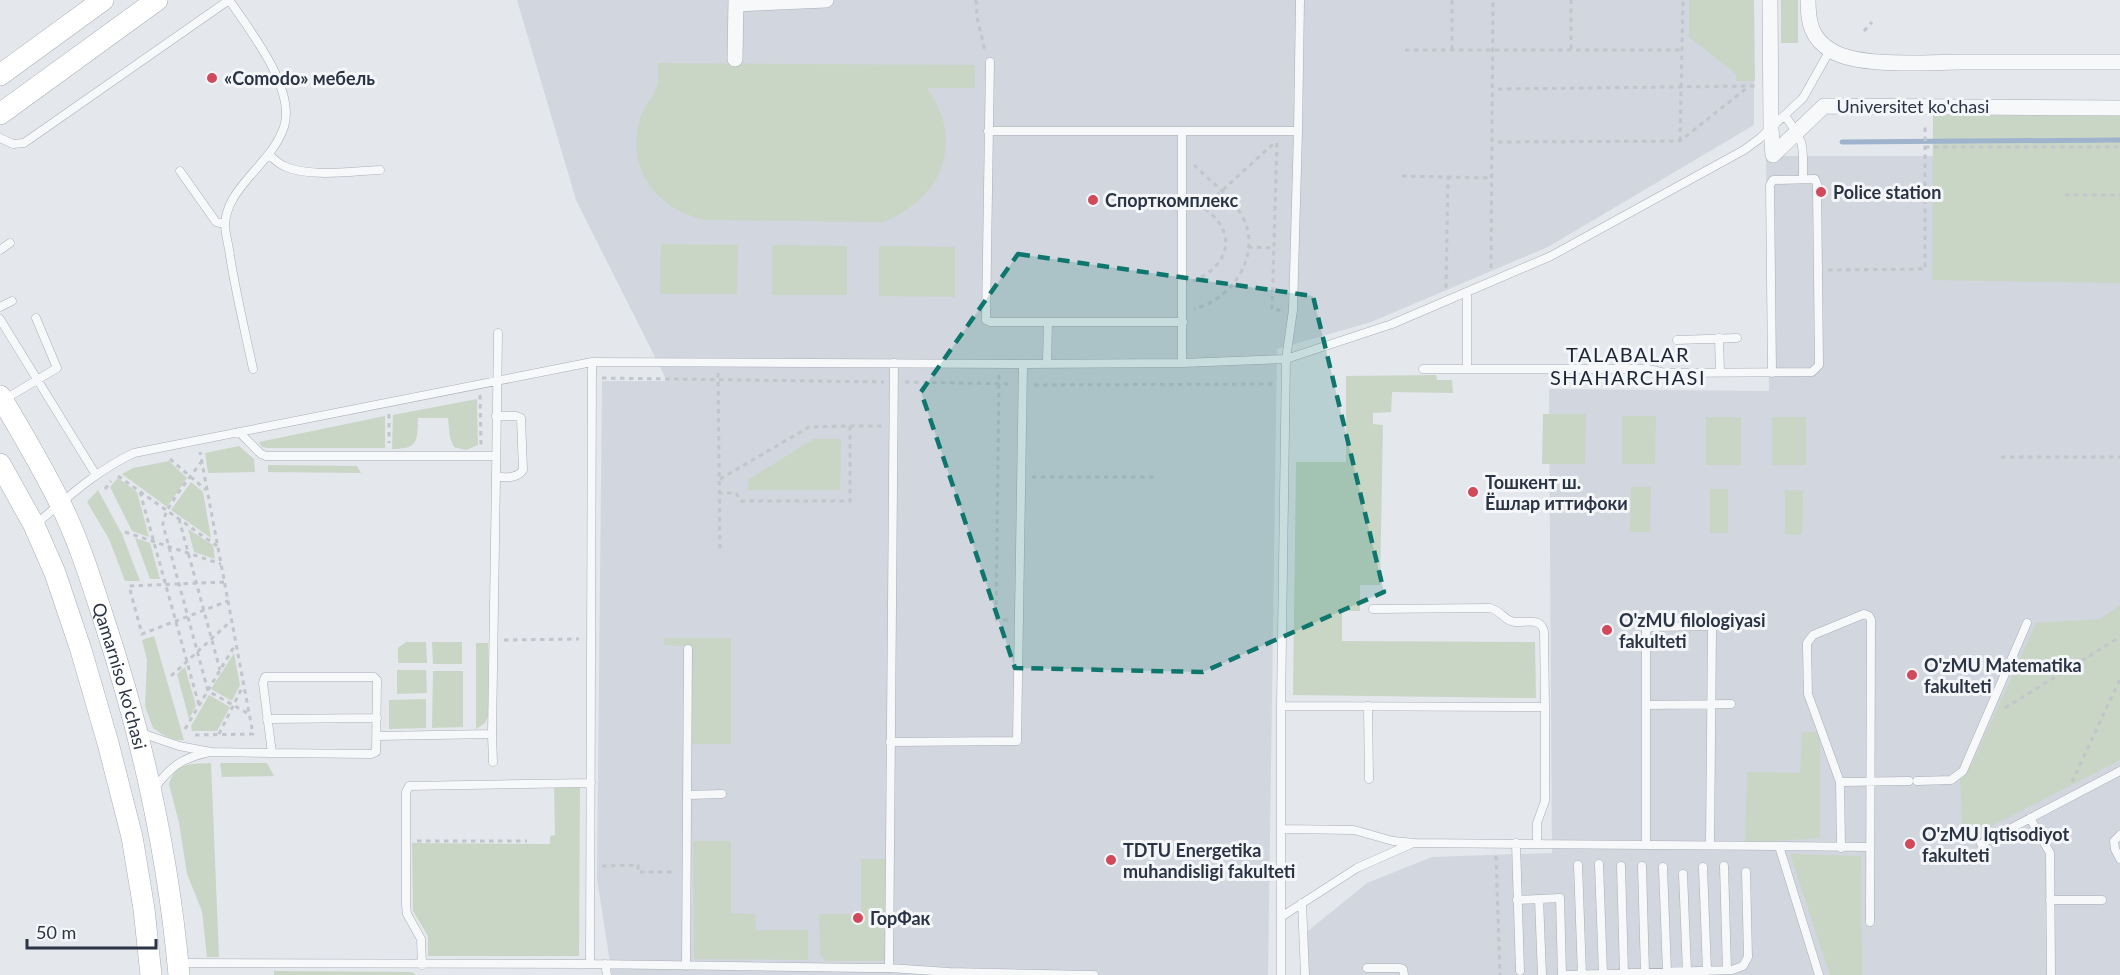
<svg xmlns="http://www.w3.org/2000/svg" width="2120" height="975" viewBox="0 0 2120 975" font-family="Lato,sans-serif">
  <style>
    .built { fill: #d2d6de }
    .green { fill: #c9d6c5 }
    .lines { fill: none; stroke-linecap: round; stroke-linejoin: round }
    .stream { stroke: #9fb4cc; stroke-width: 5 }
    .lane-casing { stroke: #a9aeb7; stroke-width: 9 }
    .street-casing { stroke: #a9aeb7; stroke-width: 16 }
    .secondary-casing { stroke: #a9aeb7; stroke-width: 22 }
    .path { stroke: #c2c5cb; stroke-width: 3; stroke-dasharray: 4.5 4.5; stroke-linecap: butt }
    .lane { stroke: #f7f8fa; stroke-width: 8 }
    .street { stroke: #f7f8fa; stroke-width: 15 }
    .secondary { stroke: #fff; stroke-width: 21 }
    .marked { fill: #0f766e; fill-opacity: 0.2; stroke: #0f766e; stroke-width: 4.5; stroke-dasharray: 12 8; stroke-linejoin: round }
    .poi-dot { fill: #d1495b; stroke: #f4f6f9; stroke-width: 2 }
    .labels { text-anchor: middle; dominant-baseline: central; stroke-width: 6; stroke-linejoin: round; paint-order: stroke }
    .poi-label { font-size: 18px; font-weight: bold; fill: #2b3445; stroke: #f4f6f9; text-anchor: start }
    .street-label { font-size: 18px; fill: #2b3445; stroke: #f4f6f9 }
    .neighbourhood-label { font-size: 20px; letter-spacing: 1.5px; fill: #1d2536; stroke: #f4f6f9 }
  </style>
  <rect width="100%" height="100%" fill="#e4e7ec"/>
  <!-- built -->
  <path class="built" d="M517,0H1754V125L1548,247L1371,322L1277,349L1268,975H612L597,879L602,381H667L576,200Z
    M1766,156H2120V975H1302L1303,935L1367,883L1432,857L1552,853L1549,389L1769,391Z"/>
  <!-- green -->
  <path class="green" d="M1689,0H1754L1755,81H1736V74L1689,37Z
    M1781,0H1798V43H1781Z
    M658,63L975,65V88H927C965,141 943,198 884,222L707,220C658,211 625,170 640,119C643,107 654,97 657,86C659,80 658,70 658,63Z
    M1933,115L2120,116V283L1932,280Z
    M661,244L738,245L737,294H660Z
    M772,245L847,246V295H772Z
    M879,246L955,247V297L879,296Z
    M1436,375L1437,380H1452L1453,393L1392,392L1391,412L1373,413V424L1383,425L1380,585H1360V611H1342V641L1535,642L1536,698L1293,695L1296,462H1346V376Z
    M477,399L478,445L466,450L454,447L450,438L448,418H418C417,441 419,449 392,449L393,415Z
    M1543,414H1586L1585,464H1542Z
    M385,416V448H267L262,447L259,442Z
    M1622,416H1656L1655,464H1622Z
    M1706,417H1741V465H1706Z
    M1772,417H1806V465H1772Z
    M813,439H841L840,490H748V480Z
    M239,446L254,459L255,472L208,473L205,453Z
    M169,461L187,478L167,507L122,474L133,468Z
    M268,465L357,466L361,473L268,472Z
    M118,478L137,492L149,537L132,531L110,487Z
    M191,482L203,492L211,538L171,510Z
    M1631,487H1651L1650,532H1630Z
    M1710,489H1728V533H1710Z
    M98,490L122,534L140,581H125L109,539L87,502Z
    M1785,490L1803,491L1802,535L1785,534Z
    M188,529L213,545L215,559L194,552Z
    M135,538L150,543L160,579H150Z
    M2120,605V760L1963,841L1960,779L1972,764L2036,623L2100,619Z
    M154,636L184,740C174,742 161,734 153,728L145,706L147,660L142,640Z
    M664,638H731V744H692V646L664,645Z
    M406,642H426L427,663H398V648Z
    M432,642H462V664H433Z
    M476,643H488L489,714L485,723L476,729Z
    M234,653L240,685L232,701L211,689Z
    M185,667L196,706L189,719L177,674Z
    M397,670H426L427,693L397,694Z
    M433,671H463V727L432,728Z
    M209,695L230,707L217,731H192L191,726Z
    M426,699V728L389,729V700Z
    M1802,732H1820V838L1745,843L1747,772L1800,773Z
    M211,763L219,957H207L202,911L187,874L179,823L169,784C176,762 191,764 211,763Z
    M220,763H267L274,776L222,777Z
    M554,787H580L579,956H428V936L413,911L412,843L550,844V836L555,835Z
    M693,841H731V913L755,914L756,930H808V960L694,959Z
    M1790,854L1861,856L1862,975H1830Z
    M861,859H887L886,959L882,961H825L820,954L819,914H856V923H861Z
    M274,971L412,972L416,975H274Z"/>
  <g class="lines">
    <!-- stream -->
    <path class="stream" d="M1842,142L2120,140"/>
    <defs>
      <path id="lane" d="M229,0C250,30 296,89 284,127C277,147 263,161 250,176C238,190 226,205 225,224C225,234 229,246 230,256C236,294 245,331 253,369
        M990,62L986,320L990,322H1183
        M1785,116C1806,144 1803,145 1803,179
        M988,131H1298L1293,310L1286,359L1281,706V975
        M1298,131L1300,0
        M0,138L13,144L24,143L229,0
        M269,155C273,158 279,164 284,166C310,178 352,171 380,170
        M180,171L216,222L225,224
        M0,250L10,243
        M1467,292V369
        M0,307L12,301
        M0,319L96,475
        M1719,338L1720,372
        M1677,340L1737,338
        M592,362L590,964L868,968H889L894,363
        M1182,363V132
        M1047,364L1048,322
        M1423,369H1648L1665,373L1812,372L1819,365L1817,184L1815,179L1773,180L1770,185L1772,373
        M5,399L57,368L36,318
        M496,416H516L521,418L523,470C517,479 506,477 496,477L498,333
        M239,432L261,454L266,456H496
        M36,524C67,498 97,470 134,453L592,362L1023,364L1182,363L1286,359L1392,324L1551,256L1744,150L1759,139L1803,98L1830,50
        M1373,609L1490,608C1502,611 1504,621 1515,622C1526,623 1540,617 1544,631L1545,707
        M1646,705L1731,704
        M1281,706L1545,707V801L1537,823V843
        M1368,706L1369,779
        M267,719L377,718
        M141,733L179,746L211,752L272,753L263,683L265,677H374L377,680L376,752L371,754L272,753
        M492,734L493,762
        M377,736L492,734L496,477
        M890,742L1017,741L1023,364
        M1917,781L1951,780L1963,771L2027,623
        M1840,782L1909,781
        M154,789C169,768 182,758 206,753
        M687,795L722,794
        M2030,818L2050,853L2051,975
        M1281,829L1354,830L1393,841L1415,843L1779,846L1819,975
        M2120,835L2114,841L2115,849L2120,859
        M1516,843L1520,971
        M1981,844L2120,771
        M1646,845V631L1649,627L1707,626H1710L1712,630L1710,845
        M1779,846L1869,847
        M1841,848L1840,782L1808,694L1807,648V643L1813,635L1864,614L1869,616L1871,620L1870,922
        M1599,864L1603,974
        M1578,865L1582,975
        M1621,866L1624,973
        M1642,866L1645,973
        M1724,866L1727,970
        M1663,867L1667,972
        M1703,867L1707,971
        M1683,874L1687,971
        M1539,899L1542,975
        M1517,900L1560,898L1562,975
        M2050,900H2102
        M1302,903L1305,975
        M1281,917L1357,868L1411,844
        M179,963L590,964
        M605,964L607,975
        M422,965L421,939L407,914L406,905V792L409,786L591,783
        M686,966L688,649
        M889,968L949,972L1094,975
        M1367,968H1400L1403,969L1404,975
        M1568,975L1732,970L1743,966L1748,957L1746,872"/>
      <path id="street" d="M1770,0L1771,129L1773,155L1824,106L2120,108
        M1808,0C1808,22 1811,39 1832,51C1861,68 1929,62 1963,62C2016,62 2068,62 2120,62
        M736,4L826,0
        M735,59L736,0"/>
      <g id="secondary">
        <path d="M0,75L103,0"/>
        <path d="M0,114L157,0"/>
        <path id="s1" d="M0,396C21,431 42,467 60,503C78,539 90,577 102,614C141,731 168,852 179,975"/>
        <path d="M0,464L34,525L55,573L81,650L108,743L132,837L144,909L151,975"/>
      </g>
    </defs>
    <!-- lane casing -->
    <use href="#lane" class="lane-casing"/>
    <!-- street casing -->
    <use href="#street" class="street-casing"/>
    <!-- secondary casing -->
    <use href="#secondary" class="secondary-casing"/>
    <!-- path -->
    <path class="path" d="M976,0L977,17L985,51
      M1452,0V49
      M1864,31L1872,22
      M1571,49V0
      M1405,50H1682
      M1498,89L1755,86
      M1680,141L1683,0
      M1498,142L1680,141L1748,87
      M1277,143L1272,310H1282
      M1925,147H2120
      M1194,165C1208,179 1228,194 1239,211C1266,250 1234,299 1194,309
      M1402,176L1490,178
      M2065,195H2120
      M1203,208L1273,144
      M1248,247L1274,248
      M1491,268L1493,0
      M1828,270L1925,269V123
      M1193,281C1218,271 1237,247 1218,221C1211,213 1201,206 1193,198
      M1446,288L1448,177
      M718,373L720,552
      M999,375L996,620H1009
      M602,378L884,382
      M905,382L1013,384
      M1034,385L1274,384
      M480,395L481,445
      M389,414V443
      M850,426H883
      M2001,457H2120
      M170,459L206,490
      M202,461C192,475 162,510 163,525L208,691L249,714
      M118,476L217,546
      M1032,477H1157
      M720,479L809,427L850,426V501H741L736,493H720
      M105,489L111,481
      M140,492L199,705
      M179,519L220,670
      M125,532L221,564
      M224,582L129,586L142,634L228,601
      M504,640L579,639
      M171,676L232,620
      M2005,708L2120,637
      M185,729L235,645
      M219,734L243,686
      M195,735L253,734L200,452
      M2072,782L2120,679
      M417,841H527
      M1496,856L1500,975
      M602,866L638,865V872H676"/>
    <!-- lane -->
    <use href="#lane" class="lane"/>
    <!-- street -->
    <use href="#street" class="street"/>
    <!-- secondary -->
    <use href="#secondary" class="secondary"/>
  </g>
  <!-- marked area -->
  <path class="marked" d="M1018,254L1313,296L1384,592L1203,672L1015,668L921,392Z"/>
  <!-- markers -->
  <g class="poi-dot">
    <circle cx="212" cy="78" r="6"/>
    <circle cx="1821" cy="192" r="6"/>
    <circle cx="1093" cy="200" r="6"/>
    <circle cx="1473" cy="492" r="6"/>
    <circle cx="1607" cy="630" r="6"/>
    <circle cx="1912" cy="675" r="6"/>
    <circle cx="1910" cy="844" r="6"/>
    <circle cx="1111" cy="860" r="6"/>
    <circle cx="858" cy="918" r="6"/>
  </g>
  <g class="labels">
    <!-- poi labels -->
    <g class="poi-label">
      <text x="224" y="78">«Comodo» мебель</text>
      <text x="1833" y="192">Police station</text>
      <text x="1105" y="200">Спорткомплекс</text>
      <text x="1485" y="482">Тошкент ш.<tspan x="1485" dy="21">Ёшлар иттифоки</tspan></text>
      <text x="1619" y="620">O'zMU filologiyasi<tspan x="1619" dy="21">fakulteti</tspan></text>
      <text x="1924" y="665">O'zMU Matematika<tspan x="1924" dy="21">fakulteti</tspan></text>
      <text x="1922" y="834">O'zMU Iqtisodiyot<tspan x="1922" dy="21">fakulteti</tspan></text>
      <text x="1123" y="850">TDTU Energetika<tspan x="1123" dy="21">muhandisligi fakulteti</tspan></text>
      <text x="870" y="918">ГорФак</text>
    </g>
    <!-- street labels -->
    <g class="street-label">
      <text x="1913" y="106">Universitet ko'chasi</text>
      <text stroke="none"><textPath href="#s1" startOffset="306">Qamarniso ko'chasi</textPath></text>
    </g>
    <!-- neighbourhood labels -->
    <g class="neighbourhood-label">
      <text x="1628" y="354">TALABALAR<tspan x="1628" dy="23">SHAHARCHASI</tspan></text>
    </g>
  </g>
  <!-- scale -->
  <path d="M27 939v9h129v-9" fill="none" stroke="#2b3445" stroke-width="3"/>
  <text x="36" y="939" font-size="18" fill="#2b3445" stroke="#f4f6f9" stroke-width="4.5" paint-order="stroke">50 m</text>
</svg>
